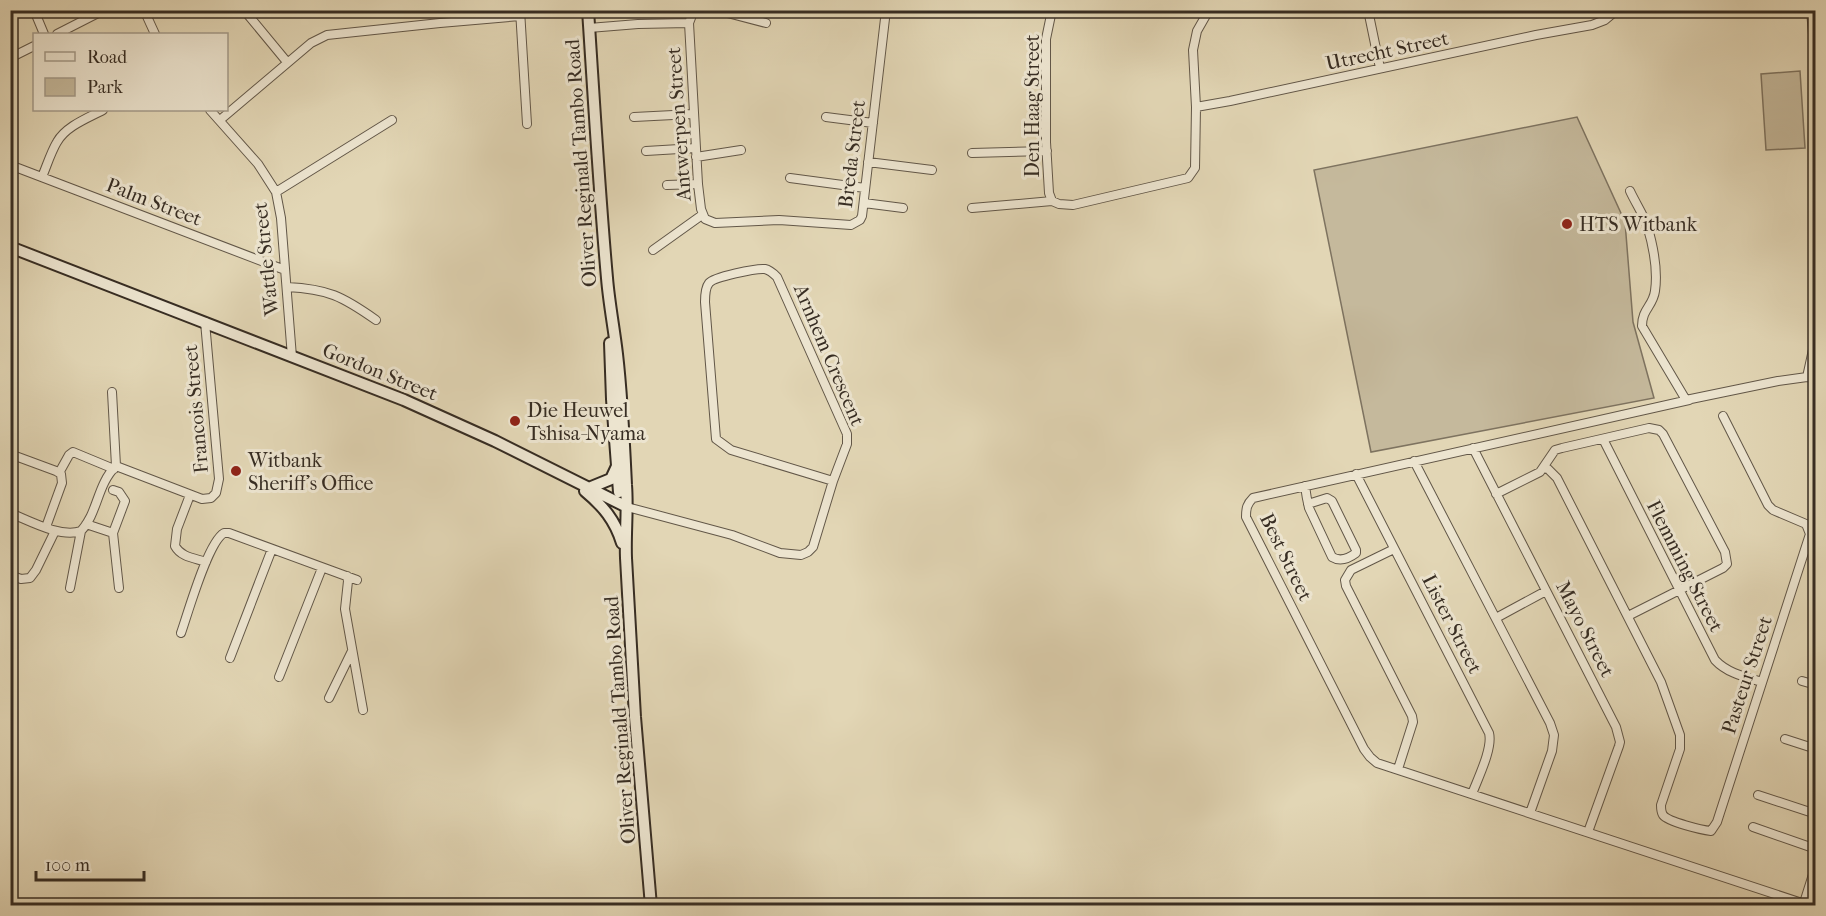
<svg xmlns="http://www.w3.org/2000/svg" width="1826" height="916" viewBox="0 0 1826 916" font-family="'IM FELL French Canon',serif">
  <style>
    .green { fill: #c5b99c; stroke: #7e7360; stroke-width: 1.5 }
    .lines { fill: none; stroke-linecap: round; stroke-linejoin: round }
    .street-casing { stroke: #625748; stroke-width: 10 }
    .secondary-casing { stroke: #372d23; stroke-width: 14 }
    .street { stroke: #ece4cf; stroke-width: 8 }
    .secondary { stroke: #ece4cf; stroke-width: 10 }
    .poi-dot { fill: #8f2418; stroke: #ece4cf; stroke-width: 2 }
    .labels { text-anchor: middle; dominant-baseline: central; stroke-width: 6; stroke-linejoin: round; paint-order: stroke }
    .street-label { font-size: 20px; fill: #372d23; stroke: #ece4cf }
    .poi-label { font-size: 20px; fill: #372d23; stroke: #ece4cf; text-anchor: start }
  </style>
  <rect width="100%" height="100%" fill="#e2d6b5"/>
  <filter id="stains"><feTurbulence type="fractalNoise" baseFrequency=".00333" numOctaves="4"/><feColorMatrix values="0 0 0 0 .2 0 0 0 0 .09 0 0 0 0 .02 0 0 0 .5 -.17"/></filter>
  <radialGradient id="worn" r=".72"><stop offset=".6" stop-color="#630" stop-opacity="0"/><stop offset="1" stop-color="#630" stop-opacity=".3"/></radialGradient>
  <!-- green -->
  <path class="green" d="M1800,71L1805,148L1766,150L1761,74Z
    M1577,117L1625,222L1633,322L1654,398L1371,452L1314,170Z"/>
  <g class="lines">
    <defs>
      <path id="street" d="M34,10L44,34
        M144,10L155,34
        M244,10L287,62
        M520,10L527,124
        M716,10L766,23
        M1052,10L1046,39V142L1049,193L1052,201
        M1368,10L1380,68
        M1811,10L1816,71
        M689,23L698,184L701,209L705,219L715,223L779,220L851,225L860,220L862,216L886,10
        M589,28L638,24L689,23L694,10
        M57,34L104,10
        M10,58L34,46
        M1196,107L1230,101L1536,35L1592,25L1605,20L1617,10
        M210,110L258,164L276,192L281,218L292,357
        M634,117L693,114
        M826,117L873,123
        M220,120L311,43L327,35L440,23L520,16
        M646,151L696,148
        M972,153L1047,151
        M696,157L741,150
        M868,162L932,170
        M10,165L285,270
        M42,177C47,165 51,152 57,142C66,126 88,118 103,110
        M790,178L865,188
        M667,185L698,184
        M1630,191C1635,202 1643,214 1647,225C1653,245 1658,270 1655,291C1653,306 1642,309 1642,326L1686,400L1778,381L1807,377L1816,378
        M276,192L392,120
        M864,203L903,208
        M972,208L1052,201L1059,204L1073,205L1188,178L1195,168L1196,107L1193,50L1197,31L1209,10
        M653,250L702,215
        M287,287C328,289 342,296 376,320
        M1807,377L1816,336
        M112,392L116,466
        M1689,400L1253,498C1247,504 1246,508 1246,517L1364,749L1370,757L1377,763L1811,906
        M1603,439L1715,660C1727,673 1745,677 1762,682
        M1473,448L1616,727L1620,742L1619,746L1588,832
        M10,454L56,471L61,474L62,483L46,527
        M1414,461L1550,723L1554,735L1552,751L1530,813
        M116,466L202,499L211,498L216,493L219,479L205,322
        M1543,468L1548,469L1557,478L1661,682L1680,735V749L1661,805C1661,809 1661,812 1663,815C1668,822 1702,830 1711,831L1717,822L1810,534L1806,524L1773,510L1768,505L1723,416
        M59,473L69,455L73,452L114,469
        M1356,474L1489,733C1493,748 1478,778 1472,794
        M1305,486C1306,494 1307,500 1309,508L1332,557C1340,562 1348,559 1356,553V550L1332,501L1327,498L1308,504
        M113,490L119,492L125,501L113,533
        M1496,494L1540,472L1555,450L1562,448L1649,428L1659,430L1663,434L1725,552L1727,564L1723,568L1628,616
        M190,495L177,529L175,546C181,557 194,558 206,562
        M627,507L732,535L780,553L801,555L808,552L813,547L833,481L847,444V434L777,277C773,273 770,270 765,269C756,268 714,277 709,283C705,288 705,296 705,302L716,439L731,450L833,481
        M10,513C30,521 60,538 81,531C98,513 97,484 116,466
        M86,524L113,533L119,588
        M1394,549L1351,570L1345,580L1346,586L1412,716L1413,722L1398,769
        M10,575L21,579L30,578L36,570L55,531
        M347,576L348,581L345,609L363,710
        M70,588L81,531
        M1496,618L1546,591
        M181,633C188,613 208,542 224,533H229L357,580
        M230,658L272,549
        M279,677L322,568
        M1802,681L1816,685
        M329,698L352,651
        M1785,739L1816,749
        M1758,795L1816,814
        M1753,827L1816,849
        M1803,906L1816,865"/>
      <path id="secondary" d="M588,10C594,100 599,189 607,278C609,303 614,328 617,354C622,397 624,442 626,485C628,509 625,533 626,558L635,717L651,906
        M10,247L404,400L495,441L627,507
        M610,343L612,399L619,492
        M589,488L611,479L617,466
        M585,491C603,506 615,520 622,543"/>
    </defs>
    <!-- street casing -->
    <use href="#street" class="street-casing"/>
    <!-- secondary casing -->
    <use href="#secondary" class="secondary-casing"/>
    <!-- street -->
    <use href="#street" class="street"/>
    <!-- secondary -->
    <use href="#secondary" class="secondary"/>
  </g>
  <!-- markers -->
  <g class="poi-dot">
    <circle cx="1567" cy="224" r="6"/>
    <circle cx="515" cy="421" r="6"/>
    <circle cx="236" cy="471" r="6"/>
  </g>
  <g class="labels">
    <!-- street labels -->
    <g class="street-label">
      <text transform="translate(1387 51) rotate(-12)">Utrecht Street</text>
      <text transform="translate(1032 106) rotate(-90)">Den Haag Street</text>
      <text transform="translate(679 124) rotate(-94)">Antwerpen Street</text>
      <text transform="translate(852 154) rotate(-83)">Breda Street</text>
      <text transform="translate(581 163) rotate(-94)">Oliver Reginald Tambo Road</text>
      <text transform="translate(154 202) rotate(21)">Palm Street</text>
      <text transform="translate(266 259) rotate(-96)">Wattle Street</text>
      <text transform="translate(829 355) rotate(67)">Arnhem Crescent</text>
      <text transform="translate(380 372) rotate(22)">Gordon Street</text>
      <text transform="translate(196 409) rotate(-95)">Francois Street</text>
      <text transform="translate(1286 557) rotate(64)">Best Street</text>
      <text transform="translate(1685 566) rotate(63)">Flemming Street</text>
      <text transform="translate(1452 624) rotate(63)">Lister Street</text>
      <text transform="translate(1585 629) rotate(63)">Mayo Street</text>
      <text transform="translate(1747 675) rotate(-72)">Pasteur Street</text>
      <text transform="translate(620 720) rotate(-94)">Oliver Reginald Tambo Road</text>
    </g>
    <!-- poi labels -->
    <g class="poi-label">
      <text x="1579" y="224">HTS Witbank</text>
      <text x="527" y="410">Die Heuwel<tspan x="527" dy="23">Tshisa-Nyama</tspan></text>
      <text x="248" y="460">Witbank<tspan x="248" dy="23">Sheriff’s Office</tspan></text>
    </g>
  </g>
  <!-- margin -->
  <rect width="1826" height="916" fill="none" stroke="#e2d6b5" stroke-width="36"/>
  <rect x="12" y="12" width="1802" height="892" fill="none" stroke="#372d23" stroke-width="3"/>
  <rect x="18" y="18" width="1790" height="880" fill="none" stroke="#372d23" stroke-width="1.5"/>
  <!-- legend -->
  <rect x="33" y="33" width="195" height="78" fill="#ece4cf" stroke="#a49b8a" stroke-width="1.5"/>
  <rect x="45" y="52" width="30" height="9" fill="#ece4cf" stroke="#a49b8a" stroke-width="1.5"/>
  <text x="87" y="63" font-size="18" fill="#372d23">Road</text>
  <rect x="45" y="78" width="30" height="18" fill="#c5b99c" stroke="#a49b8a" stroke-width="1.5"/>
  <text x="87" y="93" font-size="18" fill="#372d23">Park</text>
  <!-- scale -->
  <path d="M36 871v9h108v-9" fill="none" stroke="#372d23" stroke-width="3"/>
  <text x="45" y="871" font-size="18" fill="#372d23" stroke="#ece4cf" stroke-width="4.5" paint-order="stroke">100 m</text>
  <rect width="100%" height="100%" filter="url(#stains)"/>
  <rect width="100%" height="100%" fill="url(#worn)"/>
</svg>
